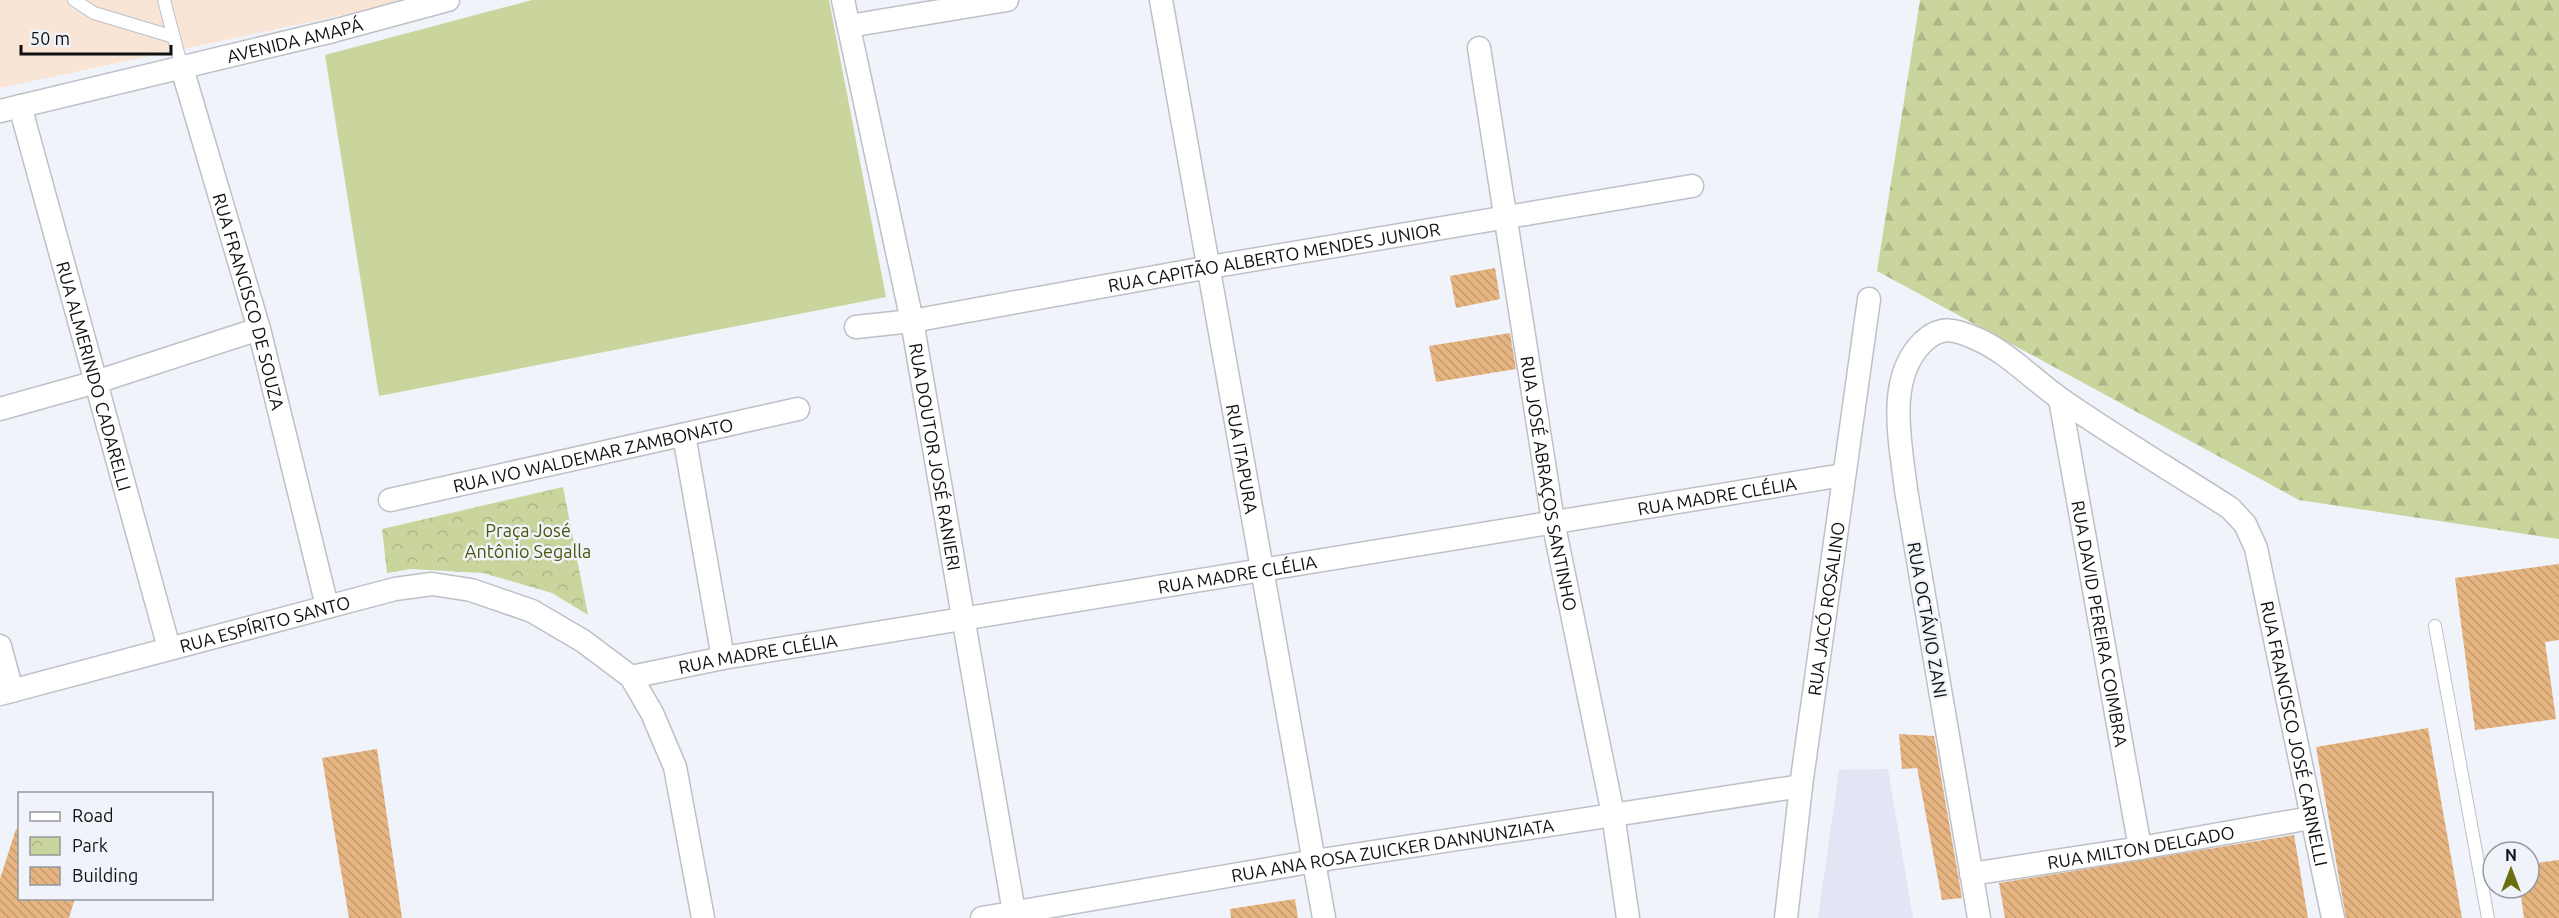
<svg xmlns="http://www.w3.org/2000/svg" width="2559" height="918" viewBox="0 0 2559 918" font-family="Ubuntu,sans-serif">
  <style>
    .built { fill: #e2e6f4 }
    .industrial { fill: #f8e5d5 }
    .green { fill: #cad59e }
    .forest { fill: url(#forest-firs) }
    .park { fill: url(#park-crowns) }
    .building { fill: url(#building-back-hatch) }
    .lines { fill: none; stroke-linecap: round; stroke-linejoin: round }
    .service-casing { stroke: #bec0c7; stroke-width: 14 }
    .minor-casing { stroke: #bec0c7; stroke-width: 25 }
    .service { stroke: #fff; stroke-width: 12 }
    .minor { stroke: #fff; stroke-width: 22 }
    .labels { text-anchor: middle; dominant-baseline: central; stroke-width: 5; stroke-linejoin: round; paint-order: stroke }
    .street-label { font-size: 18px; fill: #101113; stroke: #f0f3fa }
    .park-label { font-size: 18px; fill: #4c560a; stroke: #f0f3fa }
  </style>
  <defs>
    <pattern id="forest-firs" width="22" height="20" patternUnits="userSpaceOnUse" patternTransform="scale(1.5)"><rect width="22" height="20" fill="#cad59e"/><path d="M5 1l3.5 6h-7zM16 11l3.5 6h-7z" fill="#acb687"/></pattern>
    <pattern id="park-crowns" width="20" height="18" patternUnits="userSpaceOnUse" patternTransform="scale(1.5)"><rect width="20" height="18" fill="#cad59e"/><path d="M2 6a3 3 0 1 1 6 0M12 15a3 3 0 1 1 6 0" fill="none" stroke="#acb687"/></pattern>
    <pattern id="building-back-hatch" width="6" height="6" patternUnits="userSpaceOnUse" patternTransform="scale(1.5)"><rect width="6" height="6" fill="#e6b481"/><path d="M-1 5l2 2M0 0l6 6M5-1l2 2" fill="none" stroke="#c49a6f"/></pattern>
  </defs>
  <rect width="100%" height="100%" fill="#f0f3fa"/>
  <!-- built -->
  <path class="built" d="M1888,769L1913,918H1818L1839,770Z"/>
  <!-- industrial -->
  <path class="industrial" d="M0,0H413L0,88Z"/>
  <!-- green -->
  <path class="green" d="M532,0H829L886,297L379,396L325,55Z"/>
  <!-- forest -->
  <path class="forest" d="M1920,0H2559V539L2299,500L1877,271Z"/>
  <!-- park -->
  <path class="park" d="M563,487L588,615L552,593L483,573L411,569L387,573L382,529Z"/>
  <!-- building -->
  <path class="building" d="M1495,268L1500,299L1456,308L1450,276Z
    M1510,333L1516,369L1436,382L1429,346Z
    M2559,564V640L2545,642L2556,719L2475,730L2455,578Z
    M2428,728L2462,918H2346L2316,747Z
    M1899,734L1934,736L1962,898L1942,900L1917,768L1902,769Z
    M377,749L402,918H349L322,758Z
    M16,829H20V898H75L69,918H0V879Z
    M2294,835L2308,918H2005L1999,883Z
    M2559,860V918H2524L2520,888H2529V864Z
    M1295,899L1298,918H1231L1230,909Z"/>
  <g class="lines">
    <defs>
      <path id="service" d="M74,0L94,13L174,37
        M164,0L182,68
        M2435,626L2488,918"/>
      <g id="minor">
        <path id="s1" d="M843,0L912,321L1015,918"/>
        <path id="s2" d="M1161,0L1324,918"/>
        <path d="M849,26L1007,0"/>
        <path id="s3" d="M1479,48L1553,521L1613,814L1628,918"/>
        <path id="s4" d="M182,68L259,329L327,606"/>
        <path id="s5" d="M20,106L169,648"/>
        <path id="s6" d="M0,111L333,31L448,0"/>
        <path id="s7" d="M856,327L912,321L1210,267L1692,186"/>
        <path id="s8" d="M2060,399L2140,848"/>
        <path d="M0,409L96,382L259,329"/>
        <path d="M684,435L723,658"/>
        <path id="s9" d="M390,500L798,409"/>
        <path d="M0,646L12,691"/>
        <path id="s10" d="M631,677L723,658L1843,475"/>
        <path id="s11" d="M0,694L395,589L432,584L471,590L532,611L583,641L631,677L652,713L675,767L703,918"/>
        <path id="s12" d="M1971,874L2140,848L2311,818"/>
        <path id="s13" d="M982,918L1315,861L1801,786"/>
        <path id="s14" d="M1786,918L1801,786L1869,299"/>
        <path id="s15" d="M1979,918L1906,490C1901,444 1885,379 1923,342C1941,325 1955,329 1977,339C2009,353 2033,380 2062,400C2117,438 2174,472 2230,508L2245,524L2256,548L2333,918"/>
      </g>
    </defs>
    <!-- service casing -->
    <use href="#service" class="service-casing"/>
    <!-- minor casing -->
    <use href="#minor" class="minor-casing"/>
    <!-- service -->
    <use href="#service" class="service"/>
    <!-- minor -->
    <use href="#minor" class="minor"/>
  </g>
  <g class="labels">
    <!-- street labels -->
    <g class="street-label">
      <text stroke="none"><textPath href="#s6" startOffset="303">AVENIDA AMAPÁ</textPath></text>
      <text stroke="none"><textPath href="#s7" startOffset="424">RUA CAPITÃO ALBERTO MENDES JUNIOR</textPath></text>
      <text stroke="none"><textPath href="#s4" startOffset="243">RUA FRANCISCO DE SOUZA</textPath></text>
      <text stroke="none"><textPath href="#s5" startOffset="280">RUA ALMERINDO CADARELLI</textPath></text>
      <text stroke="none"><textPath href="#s9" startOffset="208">RUA IVO WALDEMAR ZAMBONATO</textPath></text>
      <text stroke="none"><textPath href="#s1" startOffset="466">RUA DOUTOR JOSÉ RANIERI</textPath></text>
      <text stroke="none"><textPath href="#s2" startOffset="466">RUA ITAPURA</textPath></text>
      <text stroke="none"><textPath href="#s3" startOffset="441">RUA JOSÉ ABRAÇOS SANTINHO</textPath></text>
      <text stroke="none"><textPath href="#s10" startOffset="1101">RUA MADRE CLÉLIA</textPath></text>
      <text stroke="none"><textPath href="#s10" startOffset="615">RUA MADRE CLÉLIA</textPath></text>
      <text stroke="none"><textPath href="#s14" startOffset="312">RUA JACÓ ROSALINO</textPath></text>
      <text transform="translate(1928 620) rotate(80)">RUA OCTÁVIO ZANI</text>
      <text stroke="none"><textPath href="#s11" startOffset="274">RUA ESPÍRITO SANTO</textPath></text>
      <text stroke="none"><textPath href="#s8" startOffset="228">RUA DAVID PEREIRA COIMBRA</textPath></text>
      <text stroke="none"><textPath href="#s10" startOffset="129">RUA MADRE CLÉLIA</textPath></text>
      <text stroke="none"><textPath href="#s15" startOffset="1190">RUA FRANCISCO JOSÉ CARINELLI</textPath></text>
      <text stroke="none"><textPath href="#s12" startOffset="172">RUA MILTON DELGADO</textPath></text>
      <text stroke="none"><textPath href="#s13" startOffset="416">RUA ANA ROSA ZUICKER DANNUNZIATA</textPath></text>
    </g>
    <!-- park labels -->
    <g class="park-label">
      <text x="528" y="530">Praça José<tspan x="528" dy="21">Antônio Segalla</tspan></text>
    </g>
  </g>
  <!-- legend -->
  <rect x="18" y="792" width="195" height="108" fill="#f0f3fa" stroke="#96999e" stroke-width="1.5"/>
  <rect x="30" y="812" width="30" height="9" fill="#ffffff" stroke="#96999e" stroke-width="1.5"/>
  <text x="72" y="822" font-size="18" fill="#101113">Road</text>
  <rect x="30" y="837" width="30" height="18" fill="url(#park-crowns)" stroke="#96999e" stroke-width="1.5"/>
  <text x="72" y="852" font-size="18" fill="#101113">Park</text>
  <rect x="30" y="867" width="30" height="18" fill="url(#building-back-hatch)" stroke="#96999e" stroke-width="1.5"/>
  <text x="72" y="882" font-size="18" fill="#101113">Building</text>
  <!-- north arrow -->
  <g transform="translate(2511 870)"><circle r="28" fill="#f0f3fa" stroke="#96999e" stroke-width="1.5"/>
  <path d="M0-4.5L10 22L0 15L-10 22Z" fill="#6c6e10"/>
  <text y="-9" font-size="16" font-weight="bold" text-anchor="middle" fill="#101113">N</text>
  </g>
  <!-- scale -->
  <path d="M21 45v9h150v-9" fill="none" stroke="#101113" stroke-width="3"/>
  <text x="30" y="45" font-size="18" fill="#101113" stroke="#f0f3fa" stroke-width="4.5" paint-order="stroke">50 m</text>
</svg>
